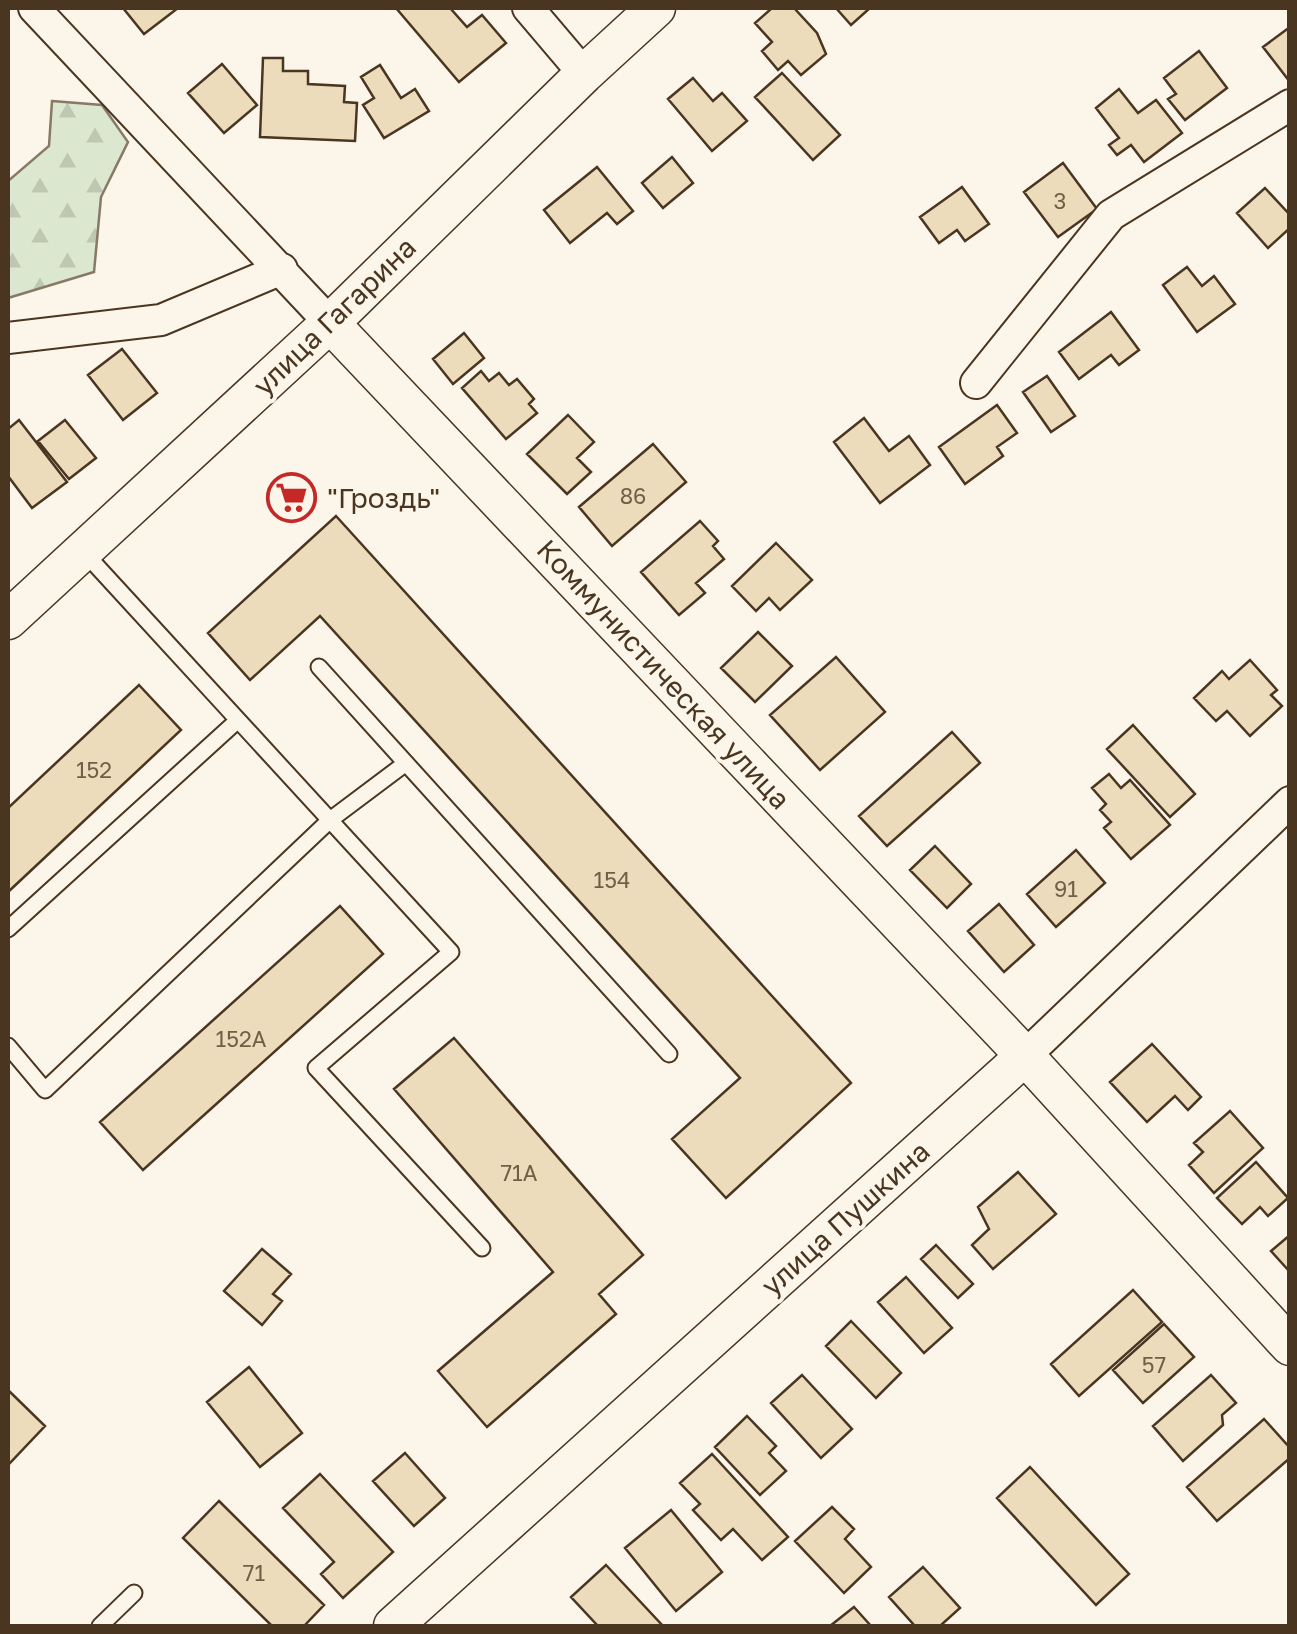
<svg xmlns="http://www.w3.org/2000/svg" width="1297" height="1634" viewBox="0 0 1297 1634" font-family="'Golos Text',sans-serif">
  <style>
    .forest { fill: url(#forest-firs); stroke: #887966; stroke-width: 2.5 }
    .building { fill: #ecdcbc; stroke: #4a3520; stroke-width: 2.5 }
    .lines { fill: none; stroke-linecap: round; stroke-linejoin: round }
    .service-casing { stroke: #4a3520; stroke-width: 19 }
    .minor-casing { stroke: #4a3520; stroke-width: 34 }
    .tertiary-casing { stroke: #4a3520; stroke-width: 41 }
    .service { stroke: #fbf6e9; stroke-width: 15 }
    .minor { stroke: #fbf6e9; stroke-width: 30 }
    .tertiary { stroke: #fbf6e9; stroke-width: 38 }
    .labels { text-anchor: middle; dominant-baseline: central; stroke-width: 8; stroke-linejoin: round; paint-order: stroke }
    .number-label { font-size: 22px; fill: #725f47 }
    .street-label { font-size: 28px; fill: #4a3520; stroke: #fbf6e9 }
    .poi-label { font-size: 28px; fill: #4a3520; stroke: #fbf6e9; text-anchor: start }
  </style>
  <defs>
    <pattern id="forest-firs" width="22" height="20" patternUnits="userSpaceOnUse" patternTransform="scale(2.5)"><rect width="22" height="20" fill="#dce7d0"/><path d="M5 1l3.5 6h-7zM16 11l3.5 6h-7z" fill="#bec7b2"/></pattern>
  </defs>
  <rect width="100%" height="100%" fill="#fbf6e9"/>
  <!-- forest -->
  <path class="forest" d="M52,101L102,105L128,142L101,197L94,272L8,298V181L49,146Z"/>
  <!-- building -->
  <path class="building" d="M123,8H178L144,34Z
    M396,8H450L467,27L482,15L506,43L459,82Z
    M772,8H794L817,33L826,54L801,75L788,61L778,70L762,51L772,42L755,23Z
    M836,8H870L851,25Z
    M1290,27V82L1263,47Z
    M1199,51L1227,88L1185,120L1168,99L1176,94L1164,78Z
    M263,58H283V71H308V84L345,86L344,102L357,103L355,141L260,137Z
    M222,64L257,105L224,133L188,93Z
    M380,65L401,98L415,89L429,111L384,138L363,105L374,98L361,77Z
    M782,73L840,135L813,160L755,97Z
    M693,78L713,101L722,93L747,121L712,151L668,99Z
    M1119,89L1138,113L1156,100L1182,133L1144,162L1131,145L1117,155L1109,145L1119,138L1096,108Z
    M672,157L693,183L663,208L642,183Z
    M1063,163L1097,209L1058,237L1024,192Z
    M597,167L633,211L617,224L607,213L570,243L544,210Z
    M962,187L989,224L965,241L957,230L939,243L920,217Z
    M1265,188L1290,215V228L1268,248L1237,213Z
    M1187,267L1202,286L1214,276L1235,304L1197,332L1163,285Z
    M1111,312L1139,350L1119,365L1111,355L1079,379L1059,352Z
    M464,333L484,358L453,384L433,359Z
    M122,349L157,393L123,420L88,375Z
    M481,371L489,381L499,373L509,385L517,379L534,399L529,404L537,413L506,439L462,388Z
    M1047,376L1075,416L1051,432L1023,392Z
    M997,405L1017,433L997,447L1003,456L965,484L939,447Z
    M568,415L594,442L577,458L591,472L567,494L527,454Z
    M864,418L889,451L909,436L930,465L880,503L834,442Z
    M19,420L67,482L32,508L8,476V429Z
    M65,420L96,458L69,479L38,441Z
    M653,444L686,482L612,546L579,507Z
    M336,516L851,1083L726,1198L672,1139L740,1078L320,616L250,680L208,633Z
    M700,521L718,541L713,546L724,559L696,583L705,593L679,615L641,572Z
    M776,543L812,580L780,610L769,598L756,611L732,586Z
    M758,632L792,666L755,702L721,668Z
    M836,657L885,712L820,770L770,715Z
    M1250,660L1277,690L1271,695L1282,706L1250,736L1227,711L1216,721L1194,698L1222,671L1229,679Z
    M139,685L181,730L8,892V808Z
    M1133,725L1195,794L1170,817L1107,749Z
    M952,732L980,763L887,846L859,816Z
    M1109,774L1121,788L1130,780L1170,825L1131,859L1104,828L1111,822L1100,810L1106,804L1092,788Z
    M935,846L971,884L947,908L910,870Z
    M1076,850L1105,883L1056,927L1027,894Z
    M999,904L1034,945L1004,972L968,931Z
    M340,906L383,954L143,1170L100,1122Z
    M454,1038L643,1255L599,1294L616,1314L487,1427L438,1371L553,1272L394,1089Z
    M1152,1044L1201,1097L1188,1110L1175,1096L1147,1122L1110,1082Z
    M1230,1111L1263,1148L1214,1193L1189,1165L1203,1152L1194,1143Z
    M1256,1162L1288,1198L1268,1216L1260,1207L1242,1224L1217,1198Z
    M1018,1172L1056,1214L993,1269L972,1245L989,1229L978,1207Z
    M1290,1235V1272L1271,1251Z
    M936,1245L973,1284L958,1298L921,1259Z
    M262,1249L291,1274L273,1294L282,1301L262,1325L224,1291Z
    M906,1277L952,1328L924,1353L878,1302Z
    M1133,1290L1162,1322L1079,1396L1051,1364Z
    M851,1321L901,1373L876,1398L826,1346Z
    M1164,1324L1194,1357L1143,1403L1113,1370Z
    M249,1367L302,1433L260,1467L207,1402Z
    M802,1375L852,1429L821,1458L771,1403Z
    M1211,1375L1236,1403L1222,1415L1223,1425L1183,1461L1153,1426Z
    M8,1390L45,1426L8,1465Z
    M747,1416L776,1446L769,1453L786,1471L760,1495L715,1447Z
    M1264,1419L1290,1448V1458L1217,1521L1187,1487Z
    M405,1453L445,1498L414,1526L373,1481Z
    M712,1454L788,1537L762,1560L733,1529L721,1540L693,1510L700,1504L680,1483Z
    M1030,1467L1129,1574L1096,1605L997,1498Z
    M320,1474L393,1552L343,1598L321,1574L334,1562L283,1508Z
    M219,1501L324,1605L304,1626H272L183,1538Z
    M832,1507L854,1529L845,1539L871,1567L844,1593L795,1541Z
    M671,1510L722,1572L676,1611L625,1548Z
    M606,1565L663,1626H598L571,1597Z
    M923,1567L960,1608L940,1626H915L889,1597Z
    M854,1607L871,1626H830Z"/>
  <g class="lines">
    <defs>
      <path id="service" d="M82,550L451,952L316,1068L482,1248
        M319,667L669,1054
        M8,929L238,720
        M8,1046L45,1090L330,820L406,763
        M100,1626L134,1593"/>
      <path id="minor" d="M34,8L330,323
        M528,8L584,74
        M8,338L161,320L282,269
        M976,383L1111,215L1290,105
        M1025,1056L1290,802"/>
      <path id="tertiary" d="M330,323L1025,1056L1290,1346
        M8,620L330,323L584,74L656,8
        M393,1626L1025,1056"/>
    </defs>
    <!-- service casing -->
    <use href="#service" class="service-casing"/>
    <!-- minor casing -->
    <use href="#minor" class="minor-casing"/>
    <!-- tertiary casing -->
    <use href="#tertiary" class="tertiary-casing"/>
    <!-- service -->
    <use href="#service" class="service"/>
    <!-- minor -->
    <use href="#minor" class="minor"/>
    <!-- tertiary -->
    <use href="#tertiary" class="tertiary"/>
  </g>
  <!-- icons -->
  <defs>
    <symbol id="supermarket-ring" viewBox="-11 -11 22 22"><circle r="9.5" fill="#fbf6e9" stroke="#c62828" stroke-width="1.5"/><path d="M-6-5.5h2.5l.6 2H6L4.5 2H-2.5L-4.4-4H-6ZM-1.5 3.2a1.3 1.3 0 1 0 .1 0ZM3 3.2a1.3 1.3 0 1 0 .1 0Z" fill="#c62828"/></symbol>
  </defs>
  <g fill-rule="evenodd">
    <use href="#supermarket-ring" x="264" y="470" width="55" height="55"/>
  </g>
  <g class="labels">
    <!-- number labels -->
    <g class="number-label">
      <text x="1060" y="200">3</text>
      <text x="633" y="495">86</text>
      <text x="94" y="769">152</text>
      <text x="612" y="879">154</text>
      <text x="1066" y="888">91</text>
      <text x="241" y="1038">152А</text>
      <text x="519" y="1172">71А</text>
      <text x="1154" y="1364">57</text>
      <text x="254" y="1572">71</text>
    </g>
    <!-- street labels -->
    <g class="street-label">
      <text transform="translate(334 316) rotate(-44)">улица Гагарина</text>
      <text transform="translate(664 674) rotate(47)">Коммунистическая улица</text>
      <text transform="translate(845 1218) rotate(-42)">улица Пушкина</text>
    </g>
    <!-- poi labels -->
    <g class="poi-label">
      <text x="327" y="497">"Гроздь"</text>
    </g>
  </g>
  <!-- border -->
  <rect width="1297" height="1634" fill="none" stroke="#4a3520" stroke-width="20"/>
</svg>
